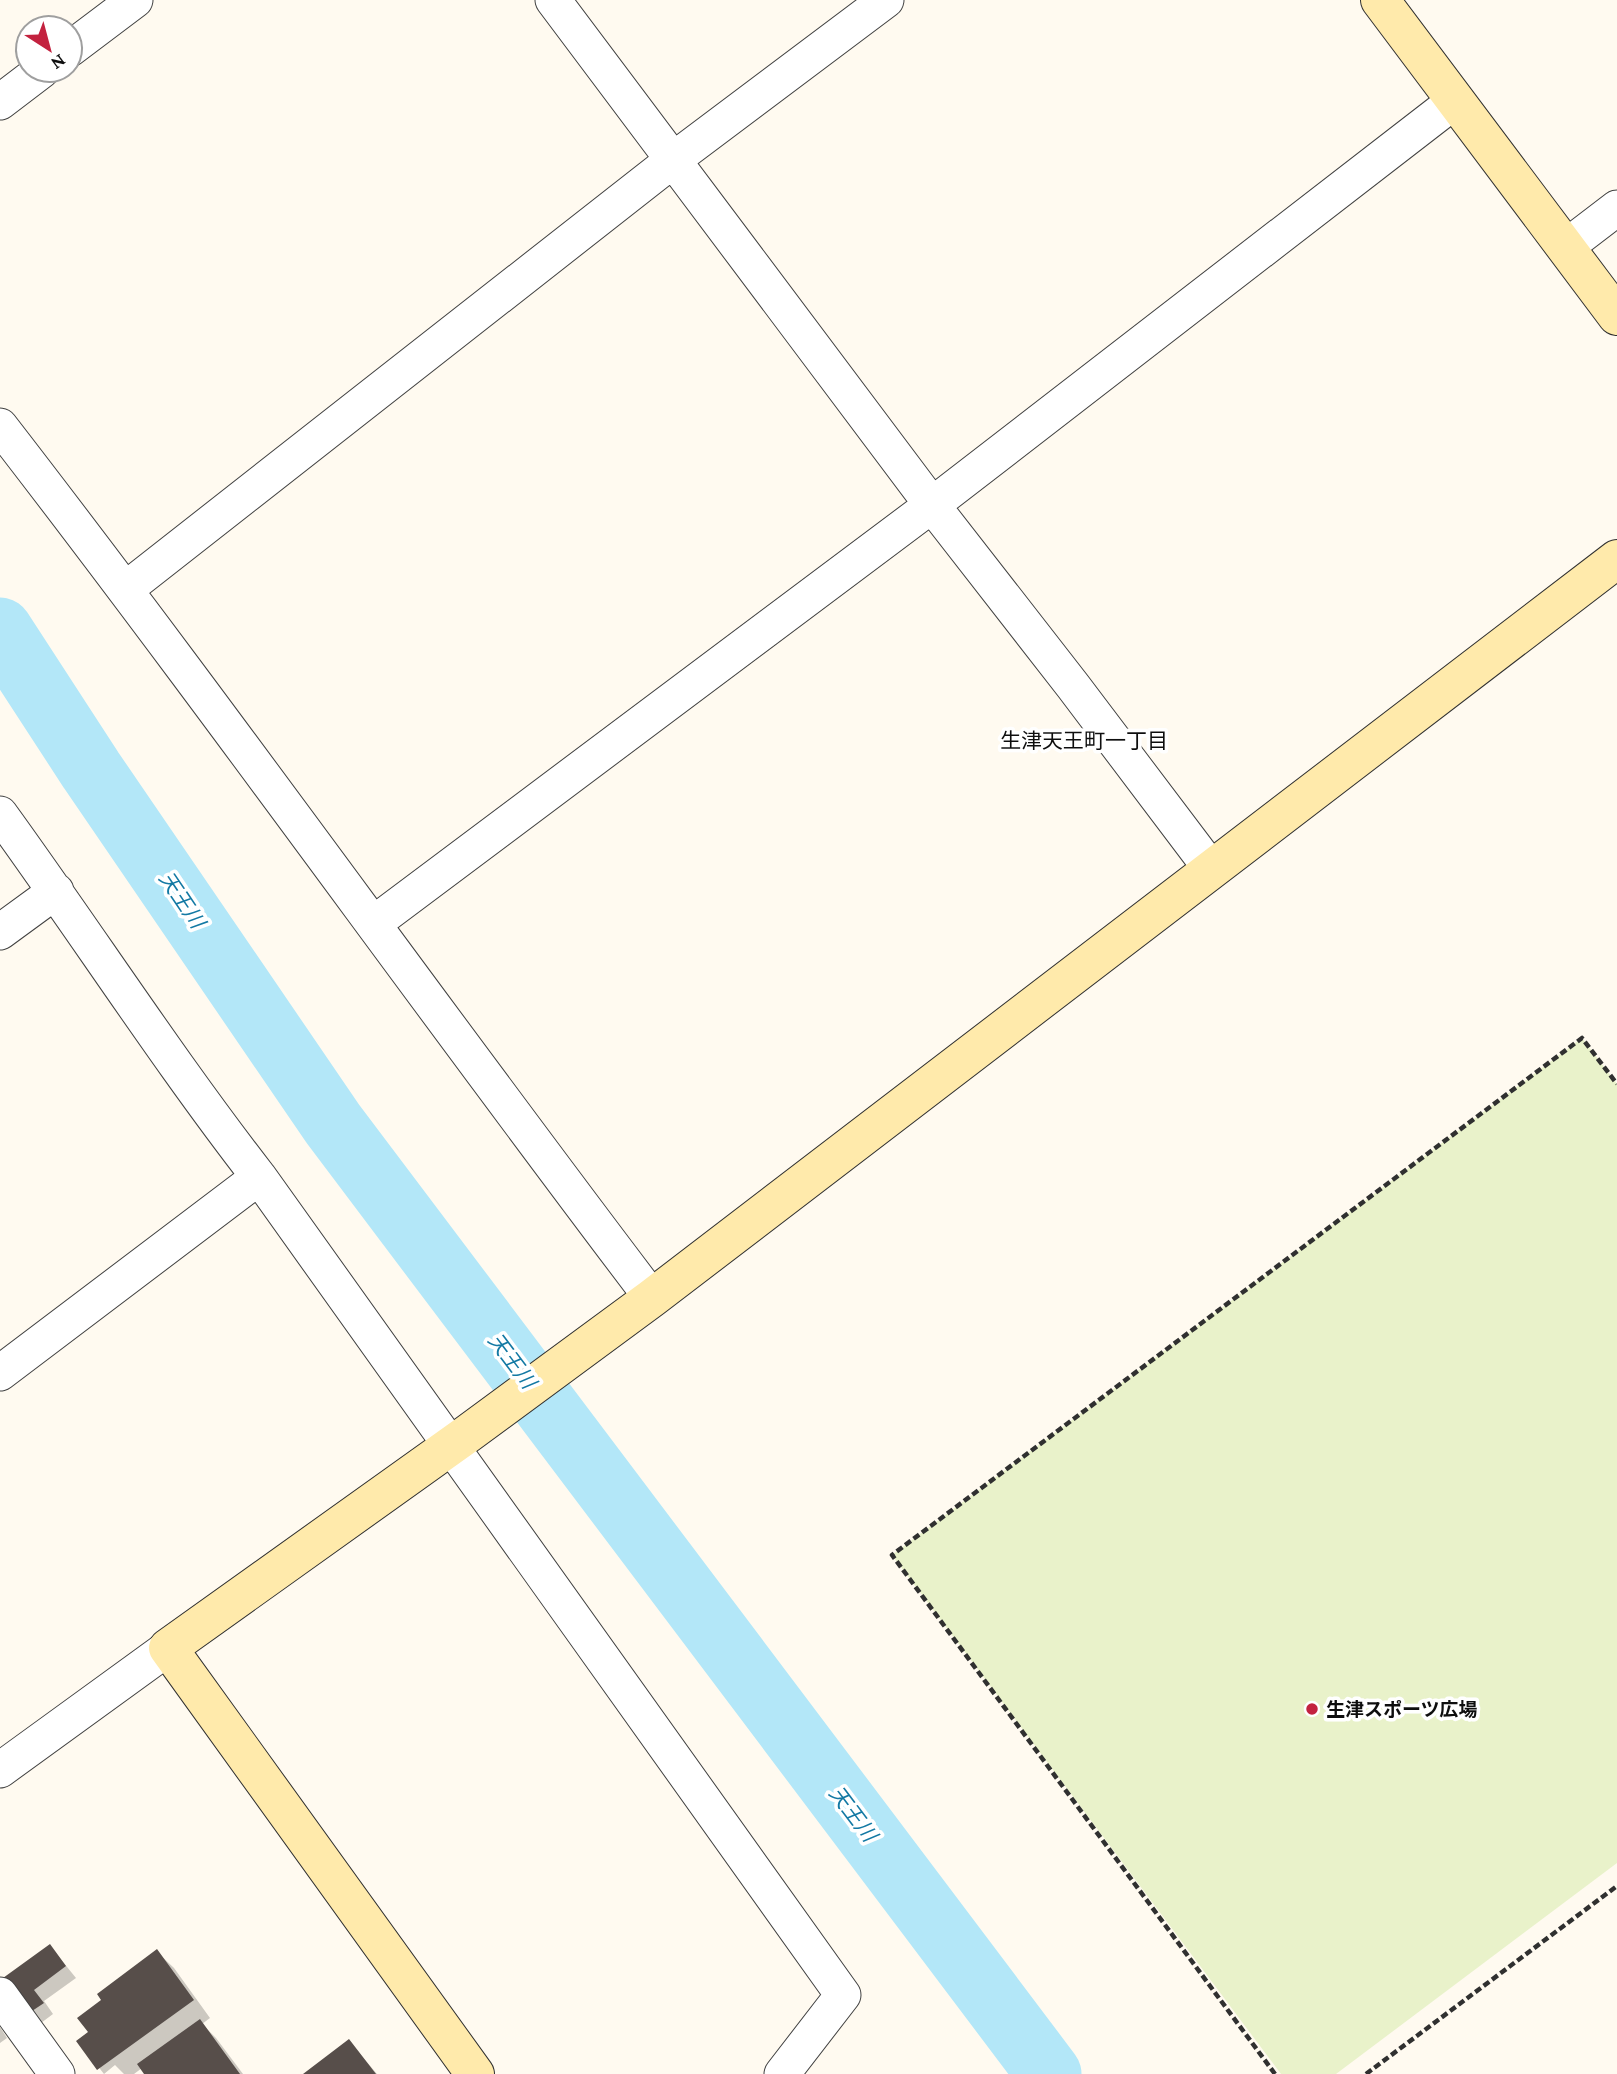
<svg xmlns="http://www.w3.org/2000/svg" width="1617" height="2074" viewBox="0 0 1617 2074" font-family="'Crimson Pro','Noto Sans JP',serif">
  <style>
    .pitch { fill: #e9f2ca }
    .shadow { fill: #0003 }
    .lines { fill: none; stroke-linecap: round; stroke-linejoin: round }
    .river { stroke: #b3e7f8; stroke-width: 65 }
    .building { fill: #574e4a }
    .street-casing { stroke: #414141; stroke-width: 37 }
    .secondary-casing { stroke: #303030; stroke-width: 40 }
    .path { stroke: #303030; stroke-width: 4.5; stroke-dasharray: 7 3.5; stroke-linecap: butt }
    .street { stroke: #fff; stroke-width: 35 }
    .secondary { stroke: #ffeaab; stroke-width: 38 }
    .poi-dot { fill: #c3223f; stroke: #fff; stroke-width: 2.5 }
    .labels { text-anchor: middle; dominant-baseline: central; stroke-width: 7; stroke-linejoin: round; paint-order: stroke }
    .poi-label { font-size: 19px; font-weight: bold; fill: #0e0e0e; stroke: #fff; text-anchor: start }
    .neighbourhood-label { font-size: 21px; fill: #0e0e0e; stroke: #fff }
    .water-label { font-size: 21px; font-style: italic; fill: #1379a4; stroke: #fff }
  </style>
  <rect width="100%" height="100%" fill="#fffaf0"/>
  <!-- pitch -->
  <path class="pitch" d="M1582,1038L1617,1084V1863L1336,2074H1281L892,1555Z"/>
  <!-- shadow -->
  <path class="shadow" d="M50,1946L76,1978L44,2001L53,2014L41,2023L5,1979Z
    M157,1952L174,1968L210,2018L202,2024L216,2038L243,2074H146L142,2068L134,2074H124L115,2065L104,2074L78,2041L90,2033L103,2000Z
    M0,2027L7,2038L0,2043Z
    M349,2041L377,2074H306Z"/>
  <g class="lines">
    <!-- river -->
    <path class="river" d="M0,630L91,770L333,1124L1049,2074"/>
  </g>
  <!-- building -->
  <path class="building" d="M50,1944L66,1966L34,1990L44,2003L29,2013L3,1978Z
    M157,1949L194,2000L97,2070L76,2041L88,2032L77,2018L101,2000L97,1994Z
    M200,2019L240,2074H144L137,2064Z
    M349,2039L376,2074H303Z"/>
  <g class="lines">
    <defs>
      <path id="street" d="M553,0L932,505L1073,686L1212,870
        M70,49L135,0
        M0,102L42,70
        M1566,247L1617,208
        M0,426C222,713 432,1009 652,1298
        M126,589L673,160L886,0
        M0,814C87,934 168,1060 259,1177L843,1995L782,2074
        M373,924L932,505L1456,100
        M0,932L56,891
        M0,1373L259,1177
        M0,1770L168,1648
        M0,1995L57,2074"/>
      <path id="secondary" d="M1380,0L1617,316
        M475,2074L168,1648L466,1435L652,1298L1617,559"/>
    </defs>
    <!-- street casing -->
    <use href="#street" class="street-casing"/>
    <!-- secondary casing -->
    <use href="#secondary" class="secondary-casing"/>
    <!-- path -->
    <path class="path" d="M1275,2074L892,1555L1582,1038L1617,1084
      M1366,2074L1617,1886"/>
    <!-- street -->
    <use href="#street" class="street"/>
    <!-- secondary -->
    <use href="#secondary" class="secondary"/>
  </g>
  <!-- markers -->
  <circle class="poi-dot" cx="1312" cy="1709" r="7"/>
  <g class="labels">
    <!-- poi labels -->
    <g class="poi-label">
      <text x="1326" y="1709">生津スポーツ広場</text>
    </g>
    <!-- neighbourhood labels -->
    <g class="neighbourhood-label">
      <text x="1084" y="741">生津天王町一丁目</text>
    </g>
    <!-- water labels -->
    <g class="water-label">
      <text transform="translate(182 900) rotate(56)">天王川</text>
      <text transform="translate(512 1361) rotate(53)">天王川</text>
      <text transform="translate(853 1814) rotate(53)">天王川</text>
    </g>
  </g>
  <!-- north arrow -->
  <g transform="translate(49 49) rotate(144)"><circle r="33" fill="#ffffff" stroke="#9f9f9f" stroke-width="2"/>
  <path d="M0-5L12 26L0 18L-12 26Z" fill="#c3223f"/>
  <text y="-10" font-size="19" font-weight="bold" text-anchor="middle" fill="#0e0e0e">N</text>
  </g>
</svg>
